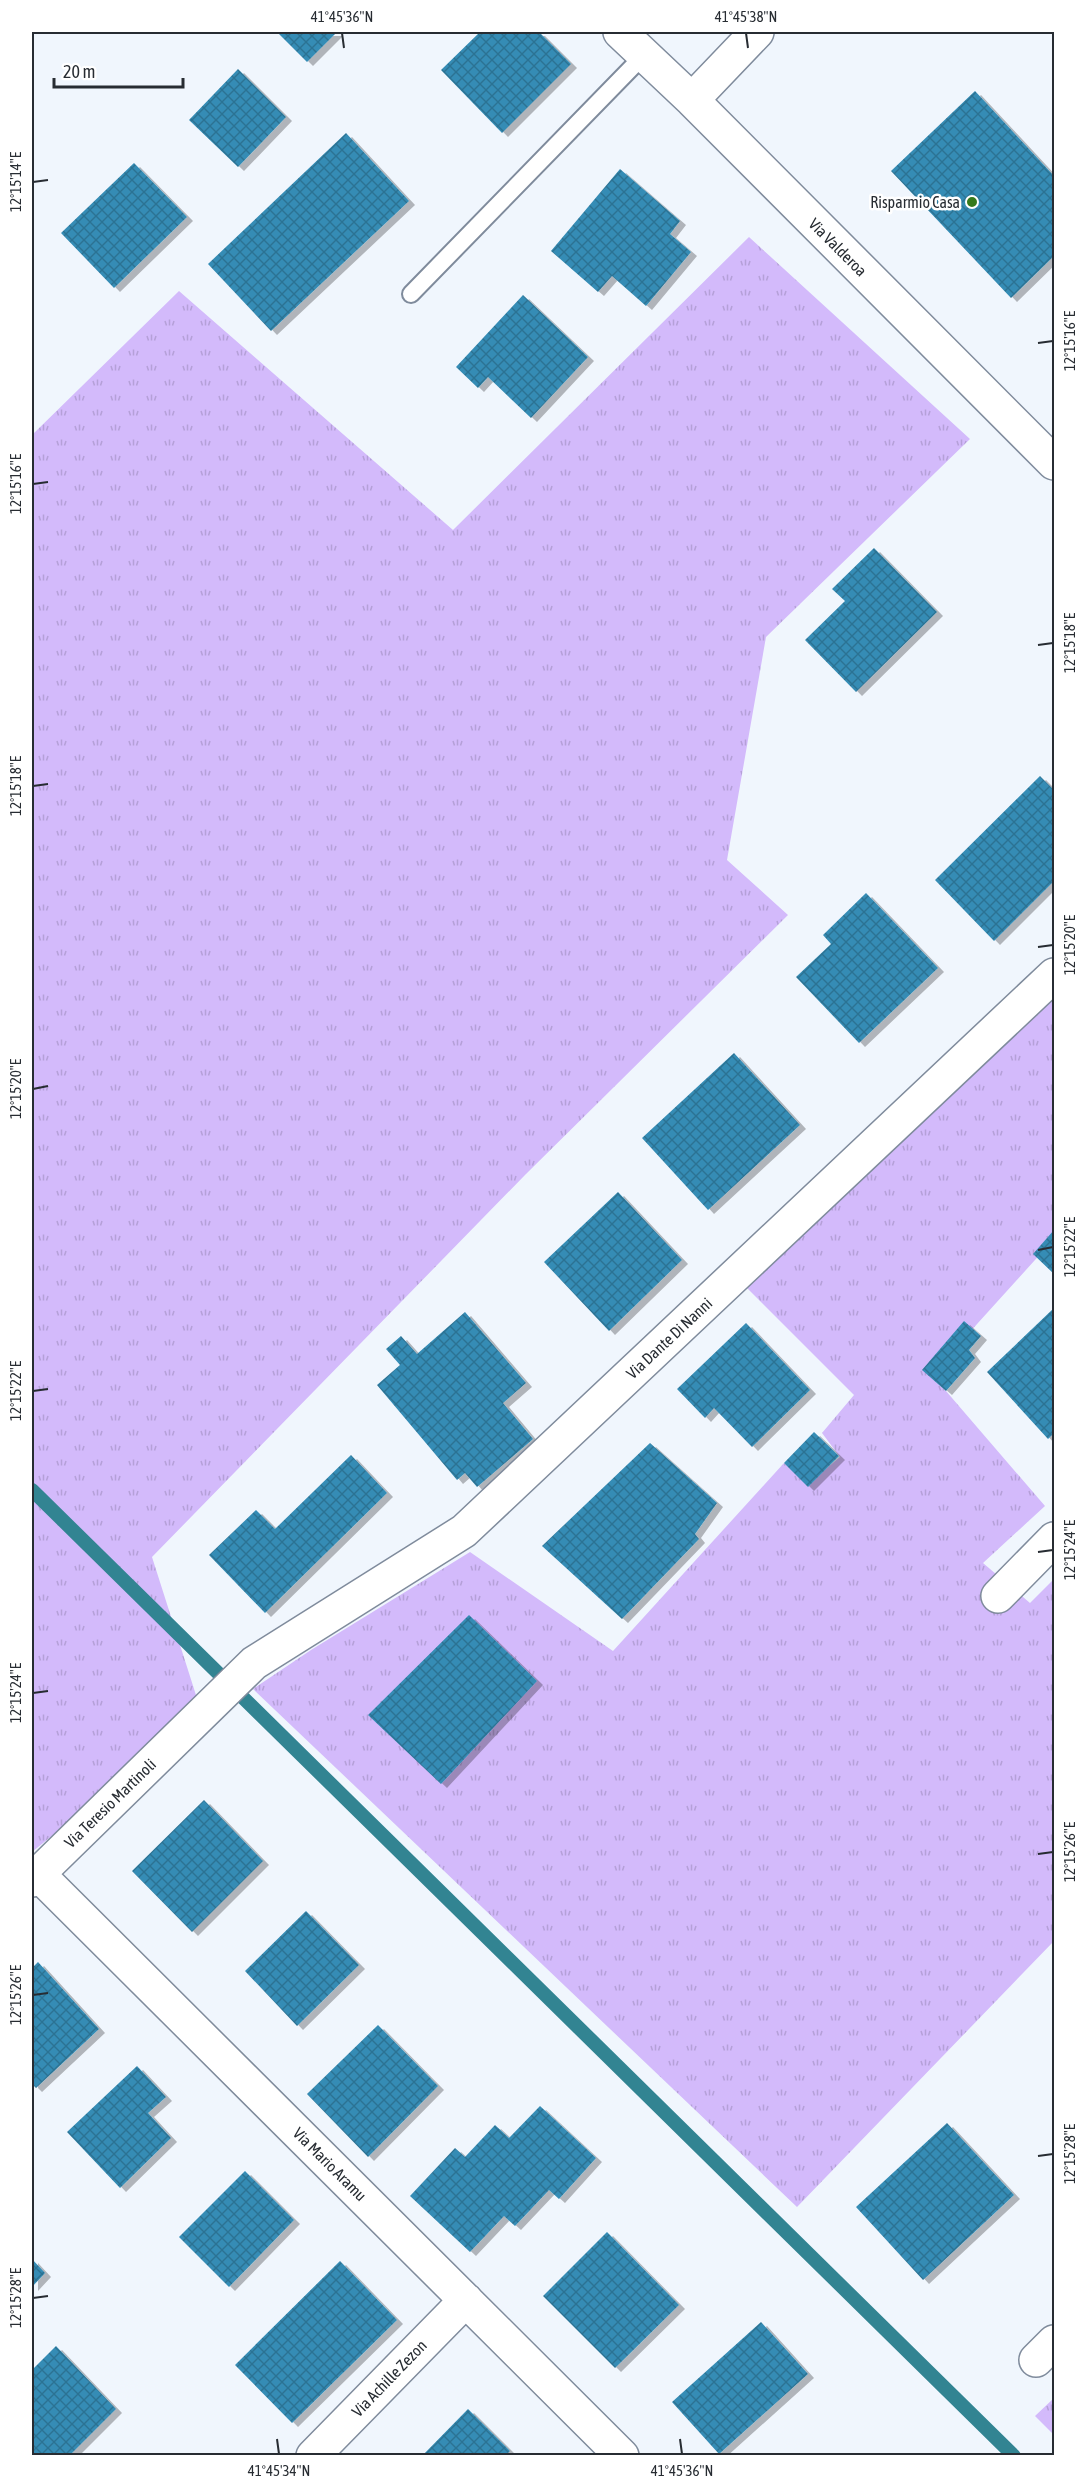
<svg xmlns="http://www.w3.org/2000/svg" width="1086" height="2487" viewBox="0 0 1086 2487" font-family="'Asap Condensed',sans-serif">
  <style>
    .grass { fill: url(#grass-tufts) }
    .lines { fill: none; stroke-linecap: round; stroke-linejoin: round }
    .stream { stroke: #328492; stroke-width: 14 }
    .building { fill: url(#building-cross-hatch); filter: url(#shadow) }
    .service-casing { stroke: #7f8b9c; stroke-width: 20 }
    .minor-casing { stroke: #7f8b9c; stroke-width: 36 }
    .service { stroke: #fff; stroke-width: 16 }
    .minor { stroke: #fff; stroke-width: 33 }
    .ticks { fill: none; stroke: #272c32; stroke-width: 2 }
    .poi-dot { fill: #35791b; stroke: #fff; stroke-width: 2 }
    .labels { text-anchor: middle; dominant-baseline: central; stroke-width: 5; stroke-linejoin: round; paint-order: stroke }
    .poi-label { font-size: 16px; fill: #272c32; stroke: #fff; text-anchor: end }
    .street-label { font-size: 16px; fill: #272c32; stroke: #fff }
    .neatline { fill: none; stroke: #272c32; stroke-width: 2 }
    .ticks-label { font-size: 15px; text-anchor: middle; fill: #272c32 }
  </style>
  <defs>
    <pattern id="grass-tufts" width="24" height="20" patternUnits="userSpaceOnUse" patternTransform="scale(1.5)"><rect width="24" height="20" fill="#d3bafb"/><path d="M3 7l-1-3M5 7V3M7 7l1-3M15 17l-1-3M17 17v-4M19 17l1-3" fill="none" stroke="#b5a0d8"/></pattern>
    <pattern id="building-cross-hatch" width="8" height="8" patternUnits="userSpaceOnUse" patternTransform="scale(1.5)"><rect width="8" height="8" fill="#348cb5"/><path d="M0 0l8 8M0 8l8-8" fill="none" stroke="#2c7394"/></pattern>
    <filter id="shadow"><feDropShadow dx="6" dy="4" stdDeviation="0" flood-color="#0004"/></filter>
  </defs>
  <rect width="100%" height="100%" fill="#f0f6fd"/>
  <!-- grass -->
  <path class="grass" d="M749,237L970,439L766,637L727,860L788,915L525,1175L152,1557L202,1714L32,1852V435L179,291L453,530Z
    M1054,988V1239L930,1376L946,1391L1045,1506L983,1563L1030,1603L1054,1579V1941L797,2207L253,1689L311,1650L470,1552L613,1651L784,1463L808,1484L840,1457L822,1433L854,1395L742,1283Z
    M1054,2398V2435L1035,2416Z"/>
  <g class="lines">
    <!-- stream -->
    <path class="stream" d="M32,1490L1014,2456"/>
  </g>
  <!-- building -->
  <path class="building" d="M277,32H337L307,62Z
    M480,32H539L571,64L502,133L441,70Z
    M238,69L286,117L238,167L189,120Z
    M975,91L1054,176V256L1011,298L891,171Z
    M346,133L409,201L271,331L208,264Z
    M134,163L187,217L114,288L61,233Z
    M620,169L680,221L670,234L691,252L646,306L612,276L598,292L551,251Z
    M523,295L588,357L531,418L488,377L478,388L456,367Z
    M874,548L937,612L856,692L805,640L845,601L832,589Z
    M1040,776L1054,790V881L994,941L935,880Z
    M866,893L938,968L859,1043L796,977L831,944L823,935Z
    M734,1053L800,1125L708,1210L642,1138Z
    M618,1192L682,1260L609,1331L544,1262Z
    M1054,1230V1274L1033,1254Z
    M1054,1308V1433L1048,1439L987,1372Z
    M465,1312L526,1383L503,1403L533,1439L477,1487L465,1473L457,1480L377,1385L400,1365L386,1349L401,1336L417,1354Z
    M964,1321L981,1336L969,1350L975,1358L946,1391L922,1370Z
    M746,1323L810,1390L752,1447L714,1408L705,1418L677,1389Z
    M814,1432L839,1456L808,1487L784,1463Z
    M650,1443L717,1503L695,1534L699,1539L622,1619L542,1546Z
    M351,1455L387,1493L265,1613L209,1555L256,1510L275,1529Z
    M469,1615L537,1681L441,1784L368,1715Z
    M204,1800L263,1861L192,1932L132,1871Z
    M306,1911L359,1965L297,2026L245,1971Z
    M38,1962L99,2029L36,2088L32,2084V1968Z
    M378,2025L438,2086L368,2157L307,2094Z
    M137,2066L166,2097L148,2113L171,2138L120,2188L67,2132Z
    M540,2106L596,2158L559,2199L549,2190L515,2226L504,2216L470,2252L410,2196L455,2148L465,2157L495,2125L509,2138Z
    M947,2123L1014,2195L923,2280L856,2207Z
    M245,2171L294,2220L229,2287L179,2237Z
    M607,2232L679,2305L615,2368L543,2296Z
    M32,2259L45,2273L32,2287Z
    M340,2261L397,2320L292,2423L235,2365Z
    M761,2322L808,2374L719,2454L672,2402Z
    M56,2346L116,2409L69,2456H32V2383L33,2382L32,2370Z
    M468,2409L510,2451L505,2456H422Z"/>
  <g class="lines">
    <defs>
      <path id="service" d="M411,294L644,55"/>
      <path id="minor" d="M620,32L692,100L1054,463
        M692,100L757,32
        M998,1596L1054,1539
        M38,1874L622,2456
        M32,1880L254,1663L464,1531L1054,975
        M1036,2360L1054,2342
        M313,2456L466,2300"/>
    </defs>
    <!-- service casing -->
    <use href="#service" class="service-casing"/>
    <!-- minor casing -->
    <use href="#minor" class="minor-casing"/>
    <!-- service -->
    <use href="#service" class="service"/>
    <!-- minor -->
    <use href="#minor" class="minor"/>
  </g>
  <!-- ticks -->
  <path class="ticks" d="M342,33L344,48M746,33L748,48M33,182L48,180M1038,343L1053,341M33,484L48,482M1038,645L1053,643M33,786L48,784M1038,947L1053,945M33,1089L48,1086M1038,1250L1053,1247M33,1391L48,1389M1038,1552L1053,1550M33,1693L48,1691M1038,1854L1053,1852M33,1995L48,1993M1038,2156L1053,2154M33,2298L48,2296M277,2439L279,2454M680,2439L682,2454"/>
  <!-- markers -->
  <circle class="poi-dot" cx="972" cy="202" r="6"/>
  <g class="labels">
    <!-- poi labels -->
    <g class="poi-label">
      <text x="960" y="202">Risparmio Casa</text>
    </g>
    <!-- street labels -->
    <g class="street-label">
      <text transform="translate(838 247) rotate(45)">Via Valderoa</text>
      <text transform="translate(669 1338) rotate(-43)">Via Dante Di Nanni</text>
      <text transform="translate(110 1803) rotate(-44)">Via Teresio Martinoli</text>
      <text transform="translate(330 2164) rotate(45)">Via Mario Aramu</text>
      <text transform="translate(389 2378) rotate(-46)">Via Achille Zezon</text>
    </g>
  </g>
  <!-- border -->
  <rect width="1086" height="2487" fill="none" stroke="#ffffff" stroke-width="66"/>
  <!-- scale -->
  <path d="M54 78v9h129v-9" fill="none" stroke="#272c32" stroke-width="3"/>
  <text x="63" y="78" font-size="18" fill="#272c32" stroke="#ffffff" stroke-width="4.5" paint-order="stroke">20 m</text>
  <rect x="33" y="33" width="1020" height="2421" class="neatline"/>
  <g class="ticks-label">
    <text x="342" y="22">41°45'36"N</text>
    <text x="746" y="22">41°45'38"N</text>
    <text transform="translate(16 182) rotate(-90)" y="5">12°15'14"E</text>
    <text transform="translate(1070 341) rotate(-90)" y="5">12°15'16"E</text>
    <text transform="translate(16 484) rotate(-90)" y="5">12°15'16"E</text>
    <text transform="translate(1070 643) rotate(-90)" y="5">12°15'18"E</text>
    <text transform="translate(16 786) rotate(-90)" y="5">12°15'18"E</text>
    <text transform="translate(1070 945) rotate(-90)" y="5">12°15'20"E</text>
    <text transform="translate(16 1089) rotate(-90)" y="5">12°15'20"E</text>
    <text transform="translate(1070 1247) rotate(-90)" y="5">12°15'22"E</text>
    <text transform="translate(16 1391) rotate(-90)" y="5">12°15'22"E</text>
    <text transform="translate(1070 1550) rotate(-90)" y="5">12°15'24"E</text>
    <text transform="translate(16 1693) rotate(-90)" y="5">12°15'24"E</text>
    <text transform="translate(1070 1852) rotate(-90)" y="5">12°15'26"E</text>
    <text transform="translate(16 1995) rotate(-90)" y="5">12°15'26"E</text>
    <text transform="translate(1070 2154) rotate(-90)" y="5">12°15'28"E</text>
    <text transform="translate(16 2298) rotate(-90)" y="5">12°15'28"E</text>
    <text x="279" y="2476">41°45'34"N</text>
    <text x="682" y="2476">41°45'36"N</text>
  </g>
</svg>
